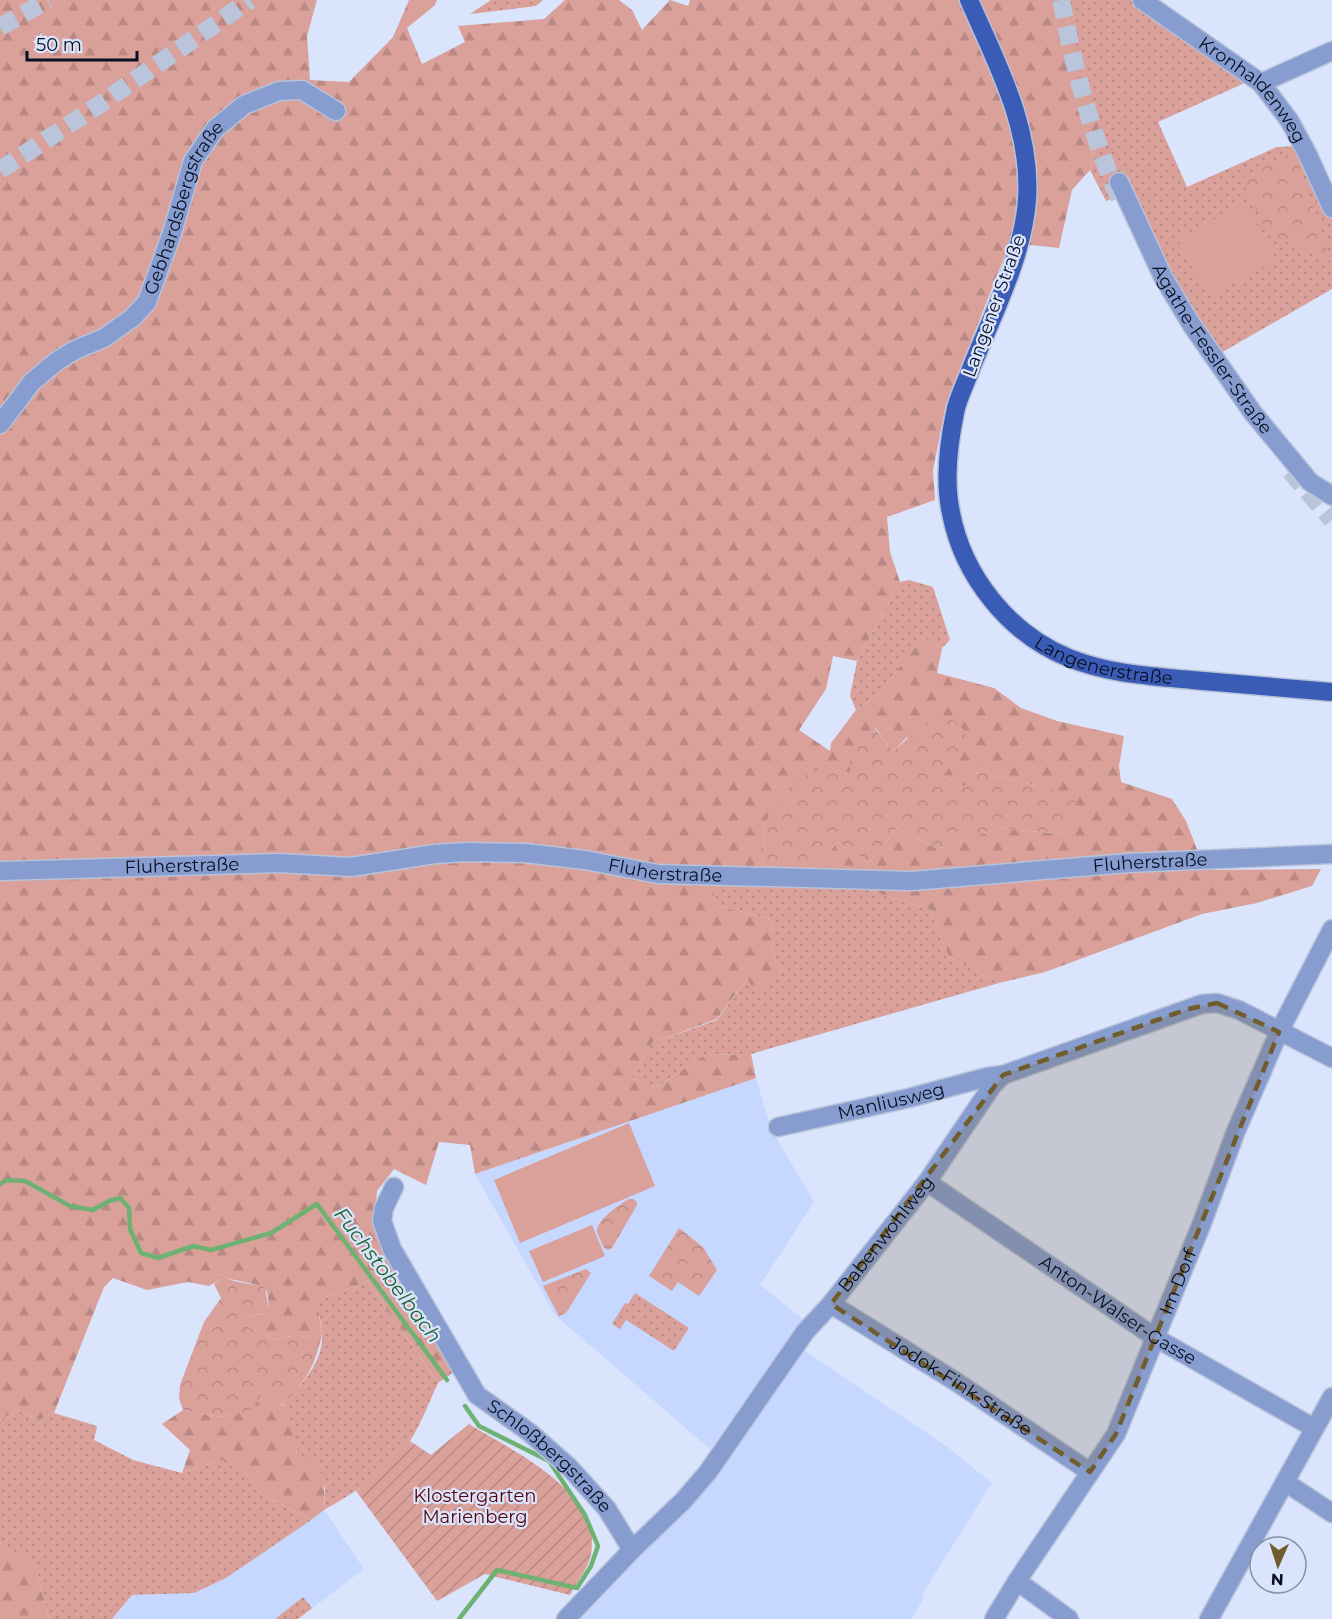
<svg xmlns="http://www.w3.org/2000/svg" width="1332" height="1619" viewBox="0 0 1332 1619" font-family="Montserrat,sans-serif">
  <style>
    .built { fill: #c6d8ff }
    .grass { fill: url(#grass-dots) }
    .forest { fill: url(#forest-firs) }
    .park { fill: url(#park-crowns) }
    .garden { fill: url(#garden-furrows) }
    .pitch { fill: #daa09a }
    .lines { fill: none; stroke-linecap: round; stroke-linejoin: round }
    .stream { stroke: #6eb273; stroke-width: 4.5 }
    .highway-tunnel { stroke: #bac4db; stroke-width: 18; stroke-dasharray: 18 9; stroke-linecap: butt }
    .minor-casing { stroke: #b8c2d9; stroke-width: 21 }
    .major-casing { stroke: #b8c2d9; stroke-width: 21 }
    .minor { stroke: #879dcf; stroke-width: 18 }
    .major { stroke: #3b5cb6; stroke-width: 18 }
    .marked { fill: #715c2b; fill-opacity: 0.2; stroke: #715c2b; stroke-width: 4.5; stroke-dasharray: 12 8; stroke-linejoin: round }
    .labels { text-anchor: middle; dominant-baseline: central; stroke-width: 4.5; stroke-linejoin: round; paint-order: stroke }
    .street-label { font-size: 18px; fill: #080f23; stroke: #dae4fc }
    .park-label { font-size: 18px; fill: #550006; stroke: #dae4fc }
    .water-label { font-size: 20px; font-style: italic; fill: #1c6328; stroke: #dae4fc }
  </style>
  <defs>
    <pattern id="grass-dots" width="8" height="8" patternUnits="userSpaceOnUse" patternTransform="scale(1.5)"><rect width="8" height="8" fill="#daa09a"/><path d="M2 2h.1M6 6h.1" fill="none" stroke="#ba8984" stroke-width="1.8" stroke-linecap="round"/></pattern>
    <pattern id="forest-firs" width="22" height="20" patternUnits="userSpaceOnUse" patternTransform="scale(1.5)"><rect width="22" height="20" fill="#daa09a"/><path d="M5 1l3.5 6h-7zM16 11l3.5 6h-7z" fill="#ba8984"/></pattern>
    <pattern id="park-crowns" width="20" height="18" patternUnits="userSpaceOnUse" patternTransform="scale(1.5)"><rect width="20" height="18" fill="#daa09a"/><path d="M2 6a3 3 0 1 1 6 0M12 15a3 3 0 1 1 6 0" fill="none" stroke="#ba8984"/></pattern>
    <pattern id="garden-furrows" width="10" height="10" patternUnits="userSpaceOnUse" patternTransform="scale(1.5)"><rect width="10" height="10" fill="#daa09a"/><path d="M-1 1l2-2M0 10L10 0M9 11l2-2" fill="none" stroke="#ba8984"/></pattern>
  </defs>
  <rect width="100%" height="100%" fill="#dae4fc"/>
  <!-- built -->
  <path class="built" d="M756,1078L771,1129L814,1202L760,1285L803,1319L710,1449L555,1315L475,1174Z
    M802,1349L949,1448L992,1483L923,1593V1599L912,1619H581L694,1500Z
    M324,1510L364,1569L298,1619H112L132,1595L194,1593L226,1578Z"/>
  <!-- grass -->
  <path class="grass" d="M491,0H543L536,6L470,14Z
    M1055,0H1136L1247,82L1158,122L1187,187L1277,147L1298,146L1320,188L1332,220V289L1219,354L1177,286L1130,191L1106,201L1090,170L1099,127L1068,21Z
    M909,580L933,587L950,640L942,648L923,637L879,694L856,710L850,696L857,661L900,582Z
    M713,871L815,872L930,910L949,957L999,983L751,1054L705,1055L657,1087L632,1078L652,1043L717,1020L747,979L781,972L773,953L771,919L715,905Z
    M368,1282L438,1383C429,1402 421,1424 410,1441C389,1472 355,1492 324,1510L325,1487L297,1457C297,1438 290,1423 283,1405C301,1385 324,1362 322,1333C321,1322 318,1311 317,1300Z
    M635,1293L689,1328L674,1351L626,1320L620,1329L612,1324L625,1303L628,1304Z
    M17,1410L39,1420L54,1413L97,1426L94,1440L133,1460L182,1473L233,1457L262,1494L311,1520L226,1578L194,1593L132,1595L112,1619H49L35,1565L0,1543V1420Z
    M303,1597L312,1608L298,1619H275Z"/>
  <!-- forest -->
  <path class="forest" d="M0,0H317L307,36L310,80L349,82L393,37L409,0H437L434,6L407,28L422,64L465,42L458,26L544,19L565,0H619L632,10L642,30L670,0L688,6L690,0H1055L1068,21L1089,81L1099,127L1090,170L1072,190L1059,248L1010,243L946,404L933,470L935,500L887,517L890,552L900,582L857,661L833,656L826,689L799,730L830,751L831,743L856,710L879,694L923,637L942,648L937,673L994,688L1021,708L1057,721L1124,736L1119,766L1121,782L1172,799L1186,821L1205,870L1321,869L1312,886L1257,903L1202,914L1045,972L999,983L949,957L930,910L815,872L837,842L869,863L897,828L938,849L998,828L1064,834L1040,786L994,776L981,768L964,787L943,776L907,737L895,750L888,746L875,727L850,773L763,825L764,856L761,872L713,871L715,905L771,919L773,953L781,972L755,991L747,979L717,1019L652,1043L632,1078L657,1087L705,1055L751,1054L756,1078L475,1174L470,1145L439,1142L426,1185L394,1169L377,1191L375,1218L458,1369L438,1383L368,1282L317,1300L322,1335L310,1339L298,1335L271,1340L263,1332L244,1326V1319L250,1316L264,1314L269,1309C268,1304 269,1295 266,1290C263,1284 233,1281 225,1277L209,1286L188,1282L147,1290L113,1278L104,1287L54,1413L39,1420L17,1410L0,1420Z
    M263,1393C269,1397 279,1401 283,1406C293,1418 297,1442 297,1457C327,1460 325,1487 324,1510L311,1520L262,1494L233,1457L182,1473L190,1450L162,1424L183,1410L221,1417L250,1410Z
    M0,1543L35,1565L49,1619H0Z"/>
  <!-- park -->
  <path class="park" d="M1294,151L1331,262L1268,233L1241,179Z
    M938,717L956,721L971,740L943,776L964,787L981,768L994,776L1040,786L1076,798L1064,834L998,828L938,849L897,828L869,863L837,842L815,872H761L764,856L763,825L795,779L829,765L850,773V750L874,727L888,746L895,750L921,726Z
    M629,1199H633L637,1202V1205L612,1248L608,1250L604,1248C602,1243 597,1235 597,1230C598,1219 620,1204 629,1199Z
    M679,1228L703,1247L717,1270L699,1296L678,1282L672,1291L649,1276Z
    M586,1269L591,1273L566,1313L559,1316L543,1286Z
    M225,1277L234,1281L265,1287L269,1310L267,1313L250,1316L244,1319V1326L263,1332L271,1340L298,1335L310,1339L322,1335C314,1369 306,1380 283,1405L263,1393L251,1410L221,1417L183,1410L179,1399L180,1385L204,1322L221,1298L214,1284Z"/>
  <!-- garden -->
  <path class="garden" d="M469,1424C510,1449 560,1472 585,1514C592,1524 593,1542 591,1554C589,1567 576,1583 570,1595L485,1574L437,1601L356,1491L386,1468L410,1441L431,1455Z"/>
  <!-- pitch -->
  <path class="pitch" d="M1245,203L1276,260L1208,296L1177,239Z
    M629,1123L655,1186L520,1243L494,1180Z
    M592,1225L605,1256L543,1282L529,1251Z"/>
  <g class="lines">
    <!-- stream -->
    <path class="stream" d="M0,1184L7,1180L25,1181L70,1206L93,1210L109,1201L120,1198L129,1208L130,1229L141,1253L158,1258L193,1246L211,1250L271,1233L317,1204L447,1380
      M459,1619L497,1570L577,1588L591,1566L598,1546L585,1515L549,1461L479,1426L465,1406"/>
    <!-- highway-tunnel -->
    <path class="highway-tunnel" d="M1061,0C1074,68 1092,137 1120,200
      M0,27L48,0
      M0,170L96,107L250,0
      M1290,471L1332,520"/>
    <defs>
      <g id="minor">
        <path id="s1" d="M1142,0L1261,83L1289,120L1307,153L1332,208"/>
        <path d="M1261,83L1332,51"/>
        <path id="s2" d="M1119,182L1163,277L1191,324L1253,413L1310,482L1332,496"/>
        <path id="s3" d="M0,424L32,382L57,361L75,350L104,338L132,318L147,302L172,233L193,161L215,129L244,105L279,91L302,90L336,111"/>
        <path id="s4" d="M0,871L279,863L351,867L435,854L467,852L525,853L585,860L658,874L912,881L1128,863L1332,854"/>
        <path id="s5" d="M778,1127L909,1098L987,1077L1003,1075"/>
        <path id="s6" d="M927,1182L1156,1338L1314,1428"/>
        <path id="s7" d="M394,1187L384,1208L382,1221L392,1249L477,1395L529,1432L569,1467L607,1509L632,1550"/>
        <path id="s8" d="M831,1304L955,1381L1090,1472"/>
        <path d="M1285,1482L1332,1513"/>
        <path d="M1017,1581L1069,1619"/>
        <path id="s9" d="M566,1619L632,1550L684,1500L708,1472L805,1332L831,1304L927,1182L992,1086L1003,1075L1188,1009L1202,1004L1217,1003L1239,1010L1332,1058"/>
        <path id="s10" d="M994,1619L1017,1581L1116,1434L1202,1223L1236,1131L1279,1032L1332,929"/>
        <path d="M1209,1619L1332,1397"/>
      </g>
      <g id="major">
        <path id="s11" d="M969,0C997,64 1032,128 1027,200C1023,256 993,314 972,366C967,380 960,394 956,408C949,440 944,481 951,513C963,576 1009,634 1069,658C1109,674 1150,676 1192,680C1239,684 1285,688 1332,692"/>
      </g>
    </defs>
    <!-- minor casing -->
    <use href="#minor" class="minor-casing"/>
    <!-- major casing -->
    <use href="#major" class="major-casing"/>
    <!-- minor -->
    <use href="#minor" class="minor"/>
    <!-- major -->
    <use href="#major" class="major"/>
  </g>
  <!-- marked area -->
  <path class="marked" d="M1217,1003L1279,1032L1116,1434L1090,1472L831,1304L1003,1075L1188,1009Z"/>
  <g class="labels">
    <!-- street labels -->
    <g class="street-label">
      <text stroke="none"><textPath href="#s1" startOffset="144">Kronhaldenweg</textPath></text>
      <text stroke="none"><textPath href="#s3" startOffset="296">Gebhardsbergstraße</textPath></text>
      <text transform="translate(994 306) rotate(-70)">Langener Straße</text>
      <text stroke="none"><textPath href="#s2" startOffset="192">Agathe-Fessler-Straße</textPath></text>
      <text stroke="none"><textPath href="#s11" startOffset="766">Langenerstraße</textPath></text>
      <text stroke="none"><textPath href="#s4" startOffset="1154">Fluherstraße</textPath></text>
      <text stroke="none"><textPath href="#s4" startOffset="182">Fluherstraße</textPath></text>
      <text stroke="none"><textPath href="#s4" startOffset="668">Fluherstraße</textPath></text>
      <text stroke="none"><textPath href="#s5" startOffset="116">Manliusweg</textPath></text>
      <text stroke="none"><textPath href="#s9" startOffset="502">Babenwohlweg</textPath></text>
      <text stroke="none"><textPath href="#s10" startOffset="386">Im Dorf</textPath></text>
      <text stroke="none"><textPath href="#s6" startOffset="230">Anton-Walser-Gasse</textPath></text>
      <text stroke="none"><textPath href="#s8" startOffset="154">Jodok-Fink-Straße</textPath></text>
      <text stroke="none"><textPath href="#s7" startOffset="330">Schloßbergstraße</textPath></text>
    </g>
    <!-- park labels -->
    <g class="park-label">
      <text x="475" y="1496">Klostergarten<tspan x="475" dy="21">Marienberg</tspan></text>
    </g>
    <!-- water labels -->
    <g class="water-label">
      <text transform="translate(388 1275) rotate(53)">Fuchstobelbach</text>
    </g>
  </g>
  <!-- north arrow -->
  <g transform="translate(1278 1565) rotate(183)"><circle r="28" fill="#dae4fc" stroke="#868fa5" stroke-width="1.5"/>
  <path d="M0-4.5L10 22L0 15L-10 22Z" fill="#715c2b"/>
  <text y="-9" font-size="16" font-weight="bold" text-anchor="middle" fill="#080f23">N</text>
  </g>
  <!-- scale -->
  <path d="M27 51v9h110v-9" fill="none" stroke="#080f23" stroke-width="3"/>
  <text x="36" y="51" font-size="18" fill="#080f23" stroke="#dae4fc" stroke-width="4.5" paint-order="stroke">50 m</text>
</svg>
